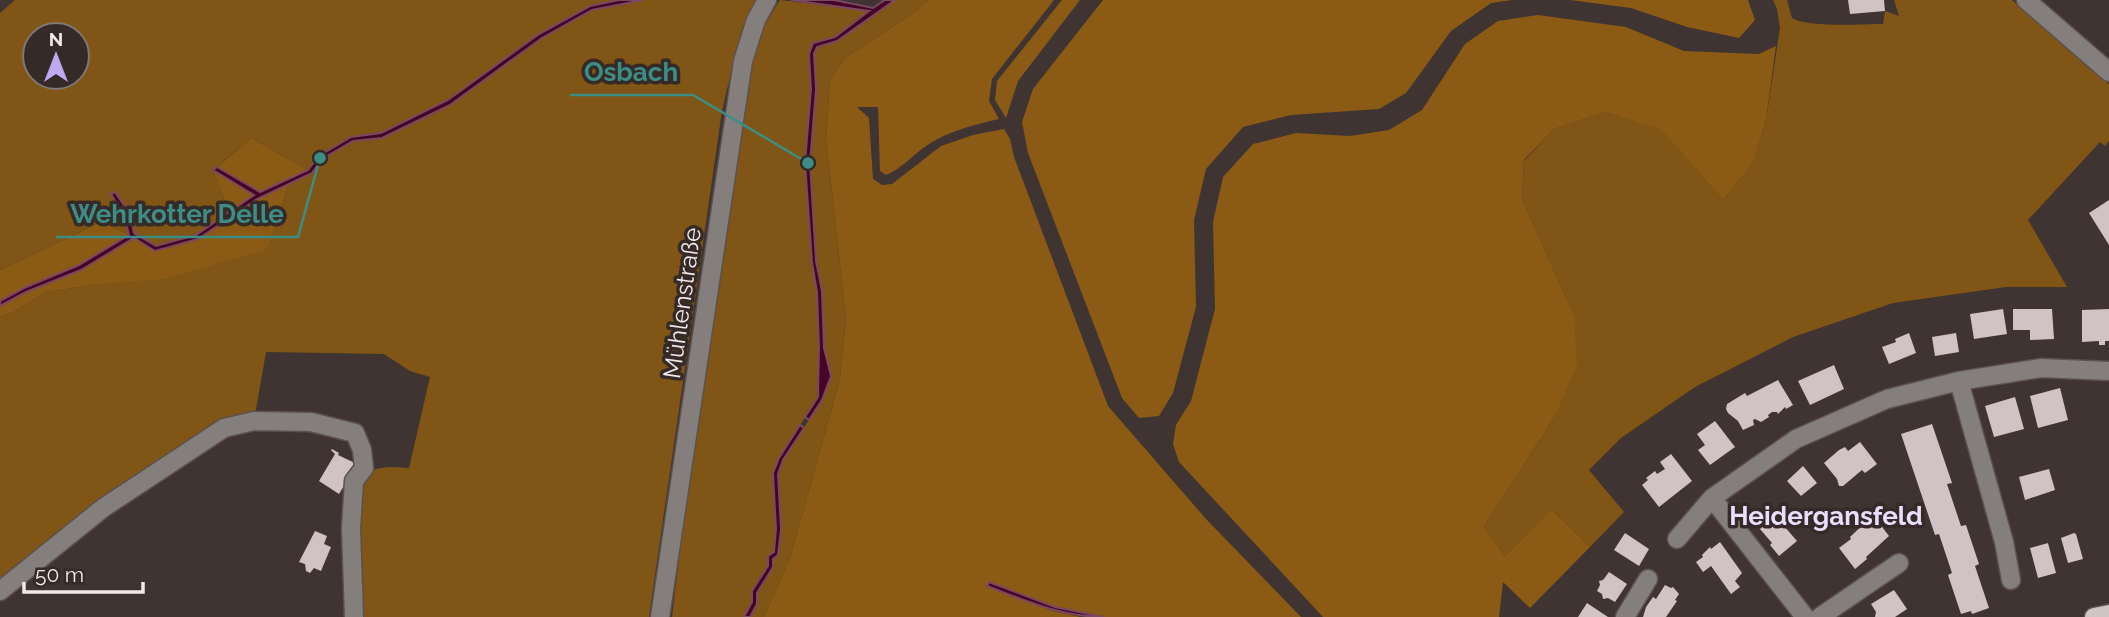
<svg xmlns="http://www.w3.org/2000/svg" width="2109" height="617" viewBox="0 0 2109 617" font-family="Raleway,sans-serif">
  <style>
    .green { fill: #815515; fill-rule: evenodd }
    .forest { fill: #8b5b15 }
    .water { fill: #460326; stroke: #7a4860; stroke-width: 2 }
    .building { fill: #d1c2c3 }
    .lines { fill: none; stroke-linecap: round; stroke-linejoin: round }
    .minor-casing { stroke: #5c514e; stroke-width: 21 }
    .major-casing { stroke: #5c514e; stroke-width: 21 }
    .minor { stroke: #847f7c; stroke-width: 18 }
    .major { stroke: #d0c5c0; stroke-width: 18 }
    .labels { text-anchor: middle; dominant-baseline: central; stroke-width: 7; stroke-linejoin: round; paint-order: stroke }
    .street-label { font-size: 24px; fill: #f2eae8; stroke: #352a27 }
    .neighbourhood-label { font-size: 26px; font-weight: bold; fill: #e8dffc; stroke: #352a27 }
    .leader { fill: none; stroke: #3c8d86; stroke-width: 2.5 }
    .callout-dot { fill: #3c8d86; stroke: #352a27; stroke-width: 2.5 }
    .callout-label { font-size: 26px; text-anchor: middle; font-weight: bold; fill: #3c8d86; stroke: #352a27; stroke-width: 7; stroke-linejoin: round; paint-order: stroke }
  </style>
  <rect width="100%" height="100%" fill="#3f3431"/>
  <!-- green -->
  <path class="green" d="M15,0H619L590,6L539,34L448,100L381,133L351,137L319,156L308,170L251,138L213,170L229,212L196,235L156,246L134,233L129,213L111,195L124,215L130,235L101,222L0,270V13ZM35,35H77V77H35Z
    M643,0H758C739,35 731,73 722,111L649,617H361C360,589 349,488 371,472C381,465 397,468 409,468L430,377L410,371L384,354L266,352L255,415L0,584V317L12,313L46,292L99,284L268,249L289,184L312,173L322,159L353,141L382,138L450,105L542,38L592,10Z
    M780,0L870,11L835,37L813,43L809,54L811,89L805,163L812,262L817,292L819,347L818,397L779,458L773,473L776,529L774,552L768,556V566L752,591V602L744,617H672L685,508L748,80L762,29Z
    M895,0H928L911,15L846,57L830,80L826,138L846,319L840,379L790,558L764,617H750L757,604V593L773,567V558L781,529L778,474L783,460L822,400L831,376L824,348L822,291L816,261L810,163L816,89L814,54L816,47L837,41Z
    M1773,0H1787L1792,18C1809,28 1861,24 1883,24L1885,11L1899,16L1894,0H2012L2109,84V141L2105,146L2100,142L2028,220L2067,287H2006L1893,303L1793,337L1695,387L1621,438L1589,470L1624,512L1590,547L1551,509L1505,556L1484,526L1554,418L1574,315L1522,199L1524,161L1554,129L1605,112L1661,128L1723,200L1754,162L1766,120L1780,28L1777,9Z"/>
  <!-- forest -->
  <path class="forest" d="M928,0H1054L992,79L989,101L999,119C973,125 948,131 926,146C913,155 901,169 886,175L880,171L878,107H857L869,118L873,179L882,185L892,184L941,146L973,135L1004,129L1010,139L1014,157L1108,406L1206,519L1301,617H1104L1055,607L987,587L1053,611L1081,617H764L790,558L840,379L846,319L826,138L830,80L846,57L911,15Z
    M1062,0H1080L1018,81L1006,118L995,100L997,81Z
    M1103,0H1512L1491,3L1451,31L1406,93L1379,109L1291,115L1243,127L1206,169L1194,220L1196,307L1173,393L1159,416L1139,418L1122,398L1028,153L1022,122L1033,89Z
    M1570,0H1748L1755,20L1739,38L1687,27L1631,8Z
    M1538,15L1626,27L1684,51L1759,54L1776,46L1766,120L1754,162L1723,200L1661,129L1605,112L1554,129L1524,160L1522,199L1574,315L1577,365L1554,418L1484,526L1505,556L1551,509L1590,547L1530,608L1503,582L1499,617H1323L1179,462L1173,444L1176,425L1191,401L1215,309L1213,222L1223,177L1253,144L1296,133L1350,136L1389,130L1422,110L1465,44L1498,21Z
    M251,138L308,170L260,193L217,167Z
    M213,170L255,195L229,212Z
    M289,184L268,249L163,279L99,284L46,292L12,313L0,317V306L26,292L81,270L134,238L155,251L197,239L257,199Z
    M101,222L130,235L79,265L24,288L0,301V270Z"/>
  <!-- water -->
  <path class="water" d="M619,0H643L592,10L542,38L450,105L382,138L353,141L322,159L312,173L257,199L198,239L155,251L134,238L81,270L26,292L0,306V301L24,288L79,265L129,235L124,215L111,194L115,192L129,213L134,233L156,246L196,235L254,195L213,170L217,167L260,192L308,170L319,156L351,137L381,133L448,100L539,34L590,6Z
    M791,0H834L873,8L885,0H895L837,41L817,47L814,54L816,89L810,163L816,261L822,291L824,348L831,376L822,400L809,420L805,417L818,397L819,347L817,292L812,262L805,163L811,89L809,54L813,43L835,37L869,11Z
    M800,425L804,428L783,460L778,474L781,529L778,555L773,559V567L757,593V604L750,617H744L752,602V591L768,566V556L774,552L776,529L773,473L779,458Z
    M989,582L1055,607L1104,617C1061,617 1027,601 987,586Z"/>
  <!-- building -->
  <path class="building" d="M1848,0H1884L1885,11L1850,14Z
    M2109,200V245L2089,213Z
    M2003,309L2007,334L1974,339L1970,314Z
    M2013,309H2052L2054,339L2030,340V330H2013Z
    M2109,309V341H2105V345H2099V341L2082,342V310Z
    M1909,333L1916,353L1889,364L1882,347L1896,342L1895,339Z
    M1956,333L1959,352L1935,356L1932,337Z
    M1834,365L1844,389L1810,405L1798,381Z
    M1778,380L1793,405L1786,409L1785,407L1778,414L1777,412H1772L1768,415L1769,417L1761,422L1755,419L1753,420L1754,425L1743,430L1738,421L1728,413L1726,409L1727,404L1745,393L1747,396Z
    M2060,388L2068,420L2038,428L2030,396Z
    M2015,397L2024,429L1994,437L1985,406Z
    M1715,421L1735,447L1710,465L1698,450L1705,445L1697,434Z
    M1932,424L1952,483L1947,484L1961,526L1966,525L1979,564L1975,566L1989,608L1972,614L1971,611L1961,614L1948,575L1952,573L1939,534L1935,535L1901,434Z
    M1860,442L1877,464L1865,473L1862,470L1843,486H1839L1837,479L1824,463L1839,450L1845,447L1848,451Z
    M332,449L339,453L338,455L357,464L339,494L319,481L335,454L331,450Z
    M1671,454L1692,481L1659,507L1642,485L1648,480L1646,478L1655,471L1657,474L1665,469L1660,462Z
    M1803,466L1817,483L1801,496L1787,481Z
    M2049,469L2055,490L2025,500L2019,477Z
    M1782,510L1791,520L1784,526L1797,541L1779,556L1770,545L1772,543L1760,529Z
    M1873,515L1889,536L1866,557L1867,559L1855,569L1839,548L1851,539L1850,537Z
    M315,531L327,536L324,544L331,547L321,571L314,568L310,573L306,571L305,564L299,562Z
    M1625,533L1649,549L1639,566L1614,550Z
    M2074,533L2076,534L2083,559L2068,563L2061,538Z
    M1720,542L1742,573L1735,581L1740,587L1731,594L1711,566L1703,572L1696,562L1703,557L1702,555L1710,547L1711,549Z
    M2048,543L2056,573L2038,578L2030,548Z
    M1609,572L1627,584L1615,602L1608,598L1603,599L1602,594L1597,591L1600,585L1599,581L1603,580Z
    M1665,585L1671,588L1673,587L1679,594L1675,600L1677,601L1666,617H1643L1646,607L1653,597L1656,599Z
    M1894,590L1907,609L1895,617H1875L1876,612L1871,604Z
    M1587,603L1608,617H1578Z"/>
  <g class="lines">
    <defs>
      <path id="minor" d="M2026,0L2109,72
        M1959,381L2004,542L2011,580
        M1712,498L1805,617
        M1677,539L1712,498L1796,439L1887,399L1959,381L2041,368L2109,371
        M0,591L103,508L224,428L254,421L311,422L355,433L362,450L364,468L354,481L351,528L354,617
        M660,617L743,61L756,20L767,0
        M1625,617L1648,579
        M1820,617L1899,563"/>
      <path id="major" d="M2094,617L2109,614"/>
    </defs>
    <!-- minor casing -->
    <use href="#minor" class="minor-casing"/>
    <!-- major casing -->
    <use href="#major" class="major-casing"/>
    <!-- minor -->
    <use href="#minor" class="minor"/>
    <!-- major -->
    <use href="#major" class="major"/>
  </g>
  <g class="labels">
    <!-- street labels -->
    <g class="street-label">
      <text transform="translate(682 303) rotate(-82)">Mühlenstraße</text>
    </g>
    <!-- neighbourhood labels -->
    <g class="neighbourhood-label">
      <text x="1826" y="516">Heidergansfeld</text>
    </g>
  </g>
  <!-- callouts -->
  <path class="leader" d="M808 163L693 95H570M320 158L298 237H56"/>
  <g class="callout-dot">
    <circle cx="808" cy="163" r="7"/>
    <circle cx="320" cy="158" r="7"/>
  </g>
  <g class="callout-label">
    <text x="631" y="81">Osbach</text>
    <text x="177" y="223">Wehrkotter Delle</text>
  </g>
  <!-- north arrow -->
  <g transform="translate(56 56)"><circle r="33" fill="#352a27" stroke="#817774" stroke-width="2"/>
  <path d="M0-5L12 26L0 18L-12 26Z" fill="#c1a8f3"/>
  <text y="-10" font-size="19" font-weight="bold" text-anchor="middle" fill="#f2eae8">N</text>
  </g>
  <!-- scale -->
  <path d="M24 582v10h119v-10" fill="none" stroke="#f2eae8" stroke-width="3.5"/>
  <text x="35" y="582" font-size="21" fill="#f2eae8" stroke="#352a27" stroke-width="5" paint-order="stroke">50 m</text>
</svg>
